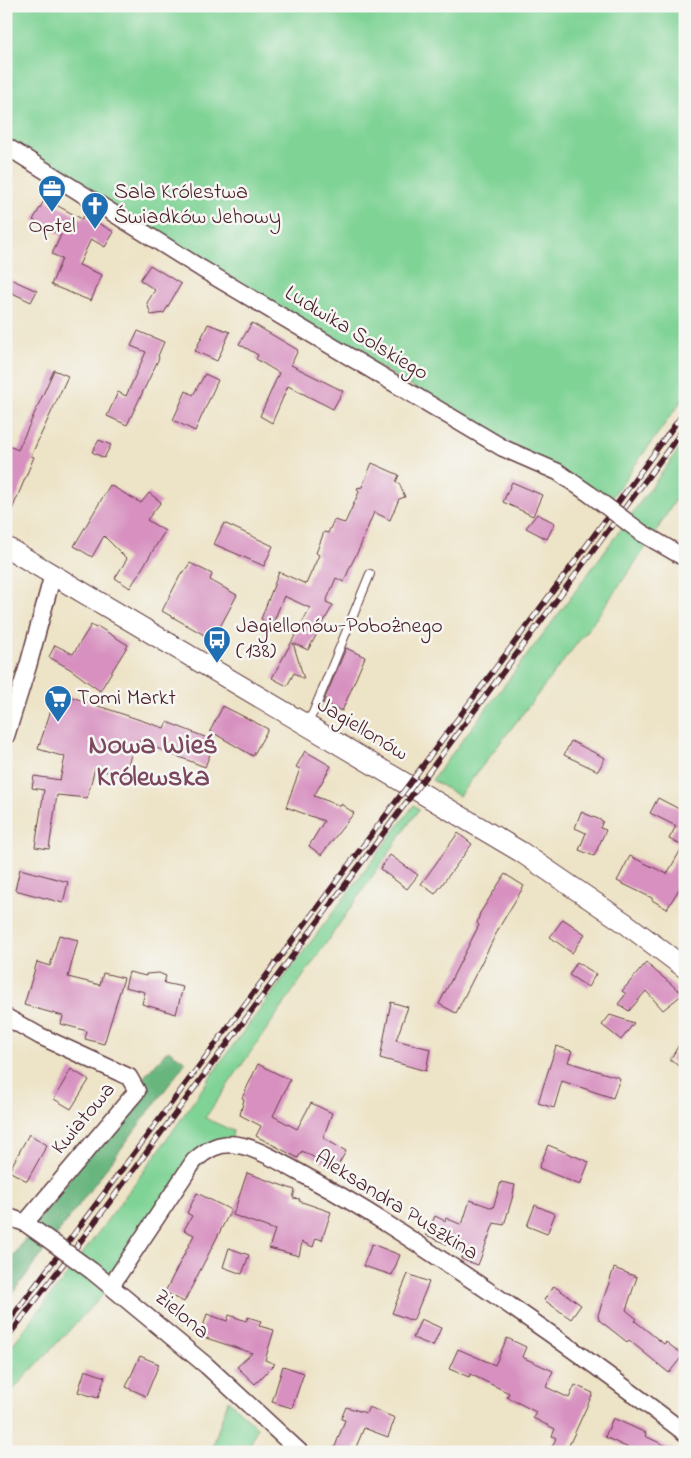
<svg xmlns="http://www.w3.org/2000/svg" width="691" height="1458" viewBox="0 0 691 1458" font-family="'Indie Flower',sans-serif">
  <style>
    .green { fill: #7fd395; stroke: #647960 }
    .forest { fill: #67b57e; stroke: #586a54 }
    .building { fill: #d790c0 }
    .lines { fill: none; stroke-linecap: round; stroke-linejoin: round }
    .service-casing { stroke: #623c42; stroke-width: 10 }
    .minor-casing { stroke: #623c42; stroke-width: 19 }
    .tertiary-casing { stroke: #623c42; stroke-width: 22 }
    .service { stroke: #fff; stroke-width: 8 }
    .minor { stroke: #fff; stroke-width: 16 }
    .tertiary { stroke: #fff; stroke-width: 20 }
    .rail-casing { stroke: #4a1f2b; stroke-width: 5.5 }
    .rail { stroke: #f6f6f2; stroke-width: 4; stroke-dasharray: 11; stroke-linecap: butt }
    .minor-bridge-casing { stroke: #623c42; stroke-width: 19; stroke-linecap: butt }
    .minor-bridge { stroke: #fff; stroke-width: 16 }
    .labels { text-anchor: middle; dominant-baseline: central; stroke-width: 5; stroke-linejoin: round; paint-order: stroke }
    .poi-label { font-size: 22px; fill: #4a1f2b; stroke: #f6f6f2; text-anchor: start }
    .street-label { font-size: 22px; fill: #4a1f2b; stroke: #f6f6f2 }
    .district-label { font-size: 28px; font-weight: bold; fill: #7b475f; stroke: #f6f6f2 }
  </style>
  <rect width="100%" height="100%" fill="#f6f6f2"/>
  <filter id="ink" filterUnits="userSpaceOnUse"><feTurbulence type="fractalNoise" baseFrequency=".02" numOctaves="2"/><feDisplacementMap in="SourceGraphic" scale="10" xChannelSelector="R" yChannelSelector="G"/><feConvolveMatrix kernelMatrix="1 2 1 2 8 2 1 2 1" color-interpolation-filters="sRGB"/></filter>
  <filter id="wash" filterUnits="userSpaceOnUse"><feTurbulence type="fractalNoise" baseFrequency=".0096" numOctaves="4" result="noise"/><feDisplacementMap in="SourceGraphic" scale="20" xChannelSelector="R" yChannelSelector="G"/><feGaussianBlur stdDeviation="1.12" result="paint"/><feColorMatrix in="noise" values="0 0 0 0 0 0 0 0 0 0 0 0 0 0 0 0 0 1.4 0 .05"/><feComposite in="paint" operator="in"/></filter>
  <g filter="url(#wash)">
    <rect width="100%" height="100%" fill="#ede3c6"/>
    <!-- green -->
    <path class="green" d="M6,6H685V396L609,501L564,476L6,146Z
      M685,441V484L651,540L592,624L459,796L432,780L566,604Z
      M414,805L419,809L205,1118L233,1131L231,1145L215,1146L111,1286L6,1397V1353L72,1268L163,1145L225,1056Z
      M228,1400L257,1427L248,1452H211Z"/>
    <!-- forest -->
    <path class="forest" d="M168,1050L186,1062L6,1302V1264L15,1254L32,1228L137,1091L143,1078Z"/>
    <g id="blocks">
      <!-- building -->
      <path class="building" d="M45,199L82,219L84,215L114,232L105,247L91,239L79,265L102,275L91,301L51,285L62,259L52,254L61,235L33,220Z
        M150,265L181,284L164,313L151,315L147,303L155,290L140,280Z
        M6,277L37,291L31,302L6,290Z
        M252,323L298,350L291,365L343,391L333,409L288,386L272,423L260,416L279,373L256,359L258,355L239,344Z
        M208,324L230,332L217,361L195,351Z
        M138,331L164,342L158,356L159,358L127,425L107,416L118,392L126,396L146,352L131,346Z
        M54,370L68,376L31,456L34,457L6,524V454L9,446L18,450Z
        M205,374L218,380L195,431L173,420L186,391L193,395Z
        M99,440L111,445L104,458L92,452Z
        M372,463L399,475L396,482L399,483L405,497L399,499L390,520L374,512L360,547L350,567L344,582L336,578L326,602L333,605L308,650L293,643L304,679L294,673L287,686L272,678L310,608L284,596L272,626L261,619L279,572L306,584L319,555L316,553L324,532L328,533L334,520L345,523L359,492L357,488L362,487Z
        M512,482L542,495L533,516L503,502Z
        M110,485L141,503L149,493L161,502L147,520L165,531L130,588L115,578L127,559L104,536L92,557L74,546Z
        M537,514L555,523L547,539L526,528Z
        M224,523L273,546L264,566L214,544Z
        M190,563L212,574L210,580L237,595L213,640L162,611L182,572L183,573Z
        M91,625L96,628L97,626L128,645L100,691L70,669L49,657L55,645L73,654Z
        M346,648L365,657L342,711L323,703Z
        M57,692L164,728L167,722L215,741L205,767L136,740L124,777L95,768L87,798L57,795L49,849L35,847L44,790L32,788L34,776L60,780L65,757L38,749Z
        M223,706L268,729L253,756L210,731Z
        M571,741L605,758L598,771L564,755Z
        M305,751L331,766L314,796L341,806V804L354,813L321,855L309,846L324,821L286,807L300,769L296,767Z
        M658,798L683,811L685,807V879L667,909L652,900V898L617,881L630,856L667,874L683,846L669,839L676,826L650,813Z
        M581,812L603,821L600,828L606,830L594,856L579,850L586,833L575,828Z
        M458,833L472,844L435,894L421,884Z
        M390,855L418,875L407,889L380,869Z
        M20,869L68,882L63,903L15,890Z
        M505,874L524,886L500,926L456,1013L439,1004L479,925L477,923L480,913Z
        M563,919L585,934L572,953L550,937Z
        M59,935L78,940L68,977L100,985L103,973L124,978L104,1044L85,1039L87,1031L61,1024L63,1016L24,1005L37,962L50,966Z
        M577,962L596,974L588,987L569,975Z
        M646,963L683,994L663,1010L646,991L629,1011L618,1004L626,994L622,991Z
        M129,972L146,976V974L159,973L166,976L164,983L183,987L176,1014L142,1004L145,992L125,987Z
        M391,1002L408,1007L396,1040L430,1049L426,1071L380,1058Z
        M610,1015L634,1023L621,1040L602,1025Z
        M685,1035V1070L670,1060Z
        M556,1046L572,1051L568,1062L620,1078L613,1098L562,1081L554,1108L538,1103Z
        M258,1064L290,1080L273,1116L297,1129L311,1103L332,1113L323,1138L346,1151L336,1169L302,1151L298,1158L256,1136L261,1126L240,1115L244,1099L242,1098Z
        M71,1069L89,1080L71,1109L54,1099Z
        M29,1134L47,1145L27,1181L9,1171Z
        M548,1145L589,1162L580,1185L539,1168Z
        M247,1173L295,1190L293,1198L300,1199L299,1201L331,1212L322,1240L316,1238L313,1247L302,1242L299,1256L269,1248L275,1230L233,1215Z
        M501,1182L515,1185L512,1199L504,1225L494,1223L478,1265L461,1259L464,1252L426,1235L435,1216L445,1221L446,1218L462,1225L470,1200L493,1208Z
        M197,1193L231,1210L184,1302L165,1292L194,1235L184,1230L192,1216L187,1213Z
        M535,1205L555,1214L547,1234L527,1226Z
        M372,1244L400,1255L392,1275L363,1266Z
        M229,1248L249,1255L242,1274L223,1267Z
        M614,1268L637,1277L626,1310L637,1319L635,1321L664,1344L666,1342L683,1355L669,1373L629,1340L627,1342L599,1320L598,1315Z
        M408,1274L429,1282L413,1321L392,1313Z
        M554,1286L581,1305L571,1319L544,1300Z
        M207,1314L227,1321L229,1315L246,1321L248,1317L261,1321L259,1326L274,1330L265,1360L275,1364L255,1384L237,1367L252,1353L200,1336Z
        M421,1319L441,1328L433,1346L413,1338Z
        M507,1338L526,1347L522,1357L553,1371L546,1387L569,1398L575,1385L593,1393L566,1452H550L556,1438L552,1436L555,1429L533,1418L536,1412L507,1397L509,1393L470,1374L469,1377L449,1369L458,1349L495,1365Z
        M140,1356L159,1364L146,1396L126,1387Z
        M283,1366L304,1373L292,1408L272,1402Z
        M85,1370L105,1377L98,1398L78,1392Z
        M346,1407L366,1413L369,1407L395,1418L388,1437L364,1428L354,1452H333L345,1420L341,1419Z
        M613,1418L646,1433L645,1436L679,1452H637L605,1437Z"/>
    </g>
  </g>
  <g filter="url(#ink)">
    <use href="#blocks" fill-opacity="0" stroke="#623c42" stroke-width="1"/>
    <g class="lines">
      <defs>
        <path id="service" d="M306,723L313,713L370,574"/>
        <path id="minor" d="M6,146L202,269L503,448L558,472L591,495
          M642,533L685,558
          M6,736L28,666L53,574
          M6,1017L40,1036L129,1077L137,1091L25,1223
          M6,1216L25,1223L52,1242
          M92,1271L207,1366L300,1452
          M111,1286L194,1161C207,1149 220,1142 238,1145C260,1148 299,1173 320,1184C364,1208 406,1236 448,1264C529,1317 608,1374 685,1433"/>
        <path id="tertiary" d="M6,547L521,852L625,923L685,968"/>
      </defs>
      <!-- service casing -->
      <use href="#service" class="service-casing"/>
      <!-- minor casing -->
      <use href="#minor" class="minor-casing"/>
      <!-- tertiary casing -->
      <use href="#tertiary" class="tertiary-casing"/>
      <!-- service -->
      <use href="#service" class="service"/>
      <!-- minor -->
      <use href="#minor" class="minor"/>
      <!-- tertiary -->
      <use href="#tertiary" class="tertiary"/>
      <defs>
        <path id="rail" d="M6,1325L573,564L685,411
          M6,1339L77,1246L685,427"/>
      </defs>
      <!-- rail casing -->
      <use href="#rail" class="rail-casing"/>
      <!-- rail -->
      <use href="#rail" class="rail"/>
      <defs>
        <path id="minor-bridge" d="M591,495L642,533
          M52,1242L92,1271"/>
      </defs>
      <!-- minor-bridge casing -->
      <use href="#minor-bridge" class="minor-bridge-casing"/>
      <!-- minor-bridge -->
      <use href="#minor-bridge" class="minor-bridge"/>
    </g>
  </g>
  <!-- icons -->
  <defs>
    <symbol id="office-pin" viewBox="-11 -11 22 30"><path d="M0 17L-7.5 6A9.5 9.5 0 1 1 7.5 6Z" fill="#1f6fb2" stroke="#f6f6f2"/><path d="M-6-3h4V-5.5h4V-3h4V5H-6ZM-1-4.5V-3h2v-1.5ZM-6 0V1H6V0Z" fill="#fff"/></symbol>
    <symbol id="church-pin" viewBox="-11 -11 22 30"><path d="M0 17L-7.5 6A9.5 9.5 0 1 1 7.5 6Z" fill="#1f6fb2" stroke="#f6f6f2"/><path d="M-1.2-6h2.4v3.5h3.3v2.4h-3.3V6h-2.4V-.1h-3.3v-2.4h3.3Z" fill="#fff"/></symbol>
    <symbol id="bus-pin" viewBox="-11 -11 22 30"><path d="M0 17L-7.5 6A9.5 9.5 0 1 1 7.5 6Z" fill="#1f6fb2" stroke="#f6f6f2"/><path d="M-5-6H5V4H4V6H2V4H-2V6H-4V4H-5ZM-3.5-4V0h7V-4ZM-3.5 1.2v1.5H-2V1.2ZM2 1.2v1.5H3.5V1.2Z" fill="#fff"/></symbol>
    <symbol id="supermarket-pin" viewBox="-11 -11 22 30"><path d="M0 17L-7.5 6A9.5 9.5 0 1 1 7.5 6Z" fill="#1f6fb2" stroke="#f6f6f2"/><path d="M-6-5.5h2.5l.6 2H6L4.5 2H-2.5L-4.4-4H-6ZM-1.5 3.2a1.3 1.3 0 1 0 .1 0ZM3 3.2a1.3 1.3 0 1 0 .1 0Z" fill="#fff"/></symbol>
  </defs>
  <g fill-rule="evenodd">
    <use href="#office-pin" x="36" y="173" width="32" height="43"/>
    <use href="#church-pin" x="79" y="190" width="32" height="43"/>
    <use href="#bus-pin" x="201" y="624" width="32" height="43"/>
    <use href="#supermarket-pin" x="42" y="683" width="32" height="43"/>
  </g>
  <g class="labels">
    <!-- poi labels -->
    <g class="poi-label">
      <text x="114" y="193">Sala Królestwa<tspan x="114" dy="25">Świadków Jehowy</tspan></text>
      <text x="52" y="227" text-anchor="middle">Optel</text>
      <text x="236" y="627">Jagiellonów-Pobożnego<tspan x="236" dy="25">(138)</tspan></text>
      <text x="77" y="699">Tomi Markt</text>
    </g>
    <!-- street labels -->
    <g class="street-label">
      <text transform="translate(356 334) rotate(31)">Ludwika Solskiego</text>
      <text transform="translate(362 730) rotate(31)">Jagiellonów</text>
      <text transform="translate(84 1119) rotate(-50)">Kwiatowa</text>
      <text transform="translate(396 1206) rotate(32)">Aleksandra Puszkina</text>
      <text transform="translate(181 1315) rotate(40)">Zielona</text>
    </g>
    <!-- district labels -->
    <g class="district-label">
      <text x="153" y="746">Nowa Wieś<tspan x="153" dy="32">Królewska</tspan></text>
    </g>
  </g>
  <!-- margin -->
  <rect width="691" height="1458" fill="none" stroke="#f6f6f2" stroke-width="25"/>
</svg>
